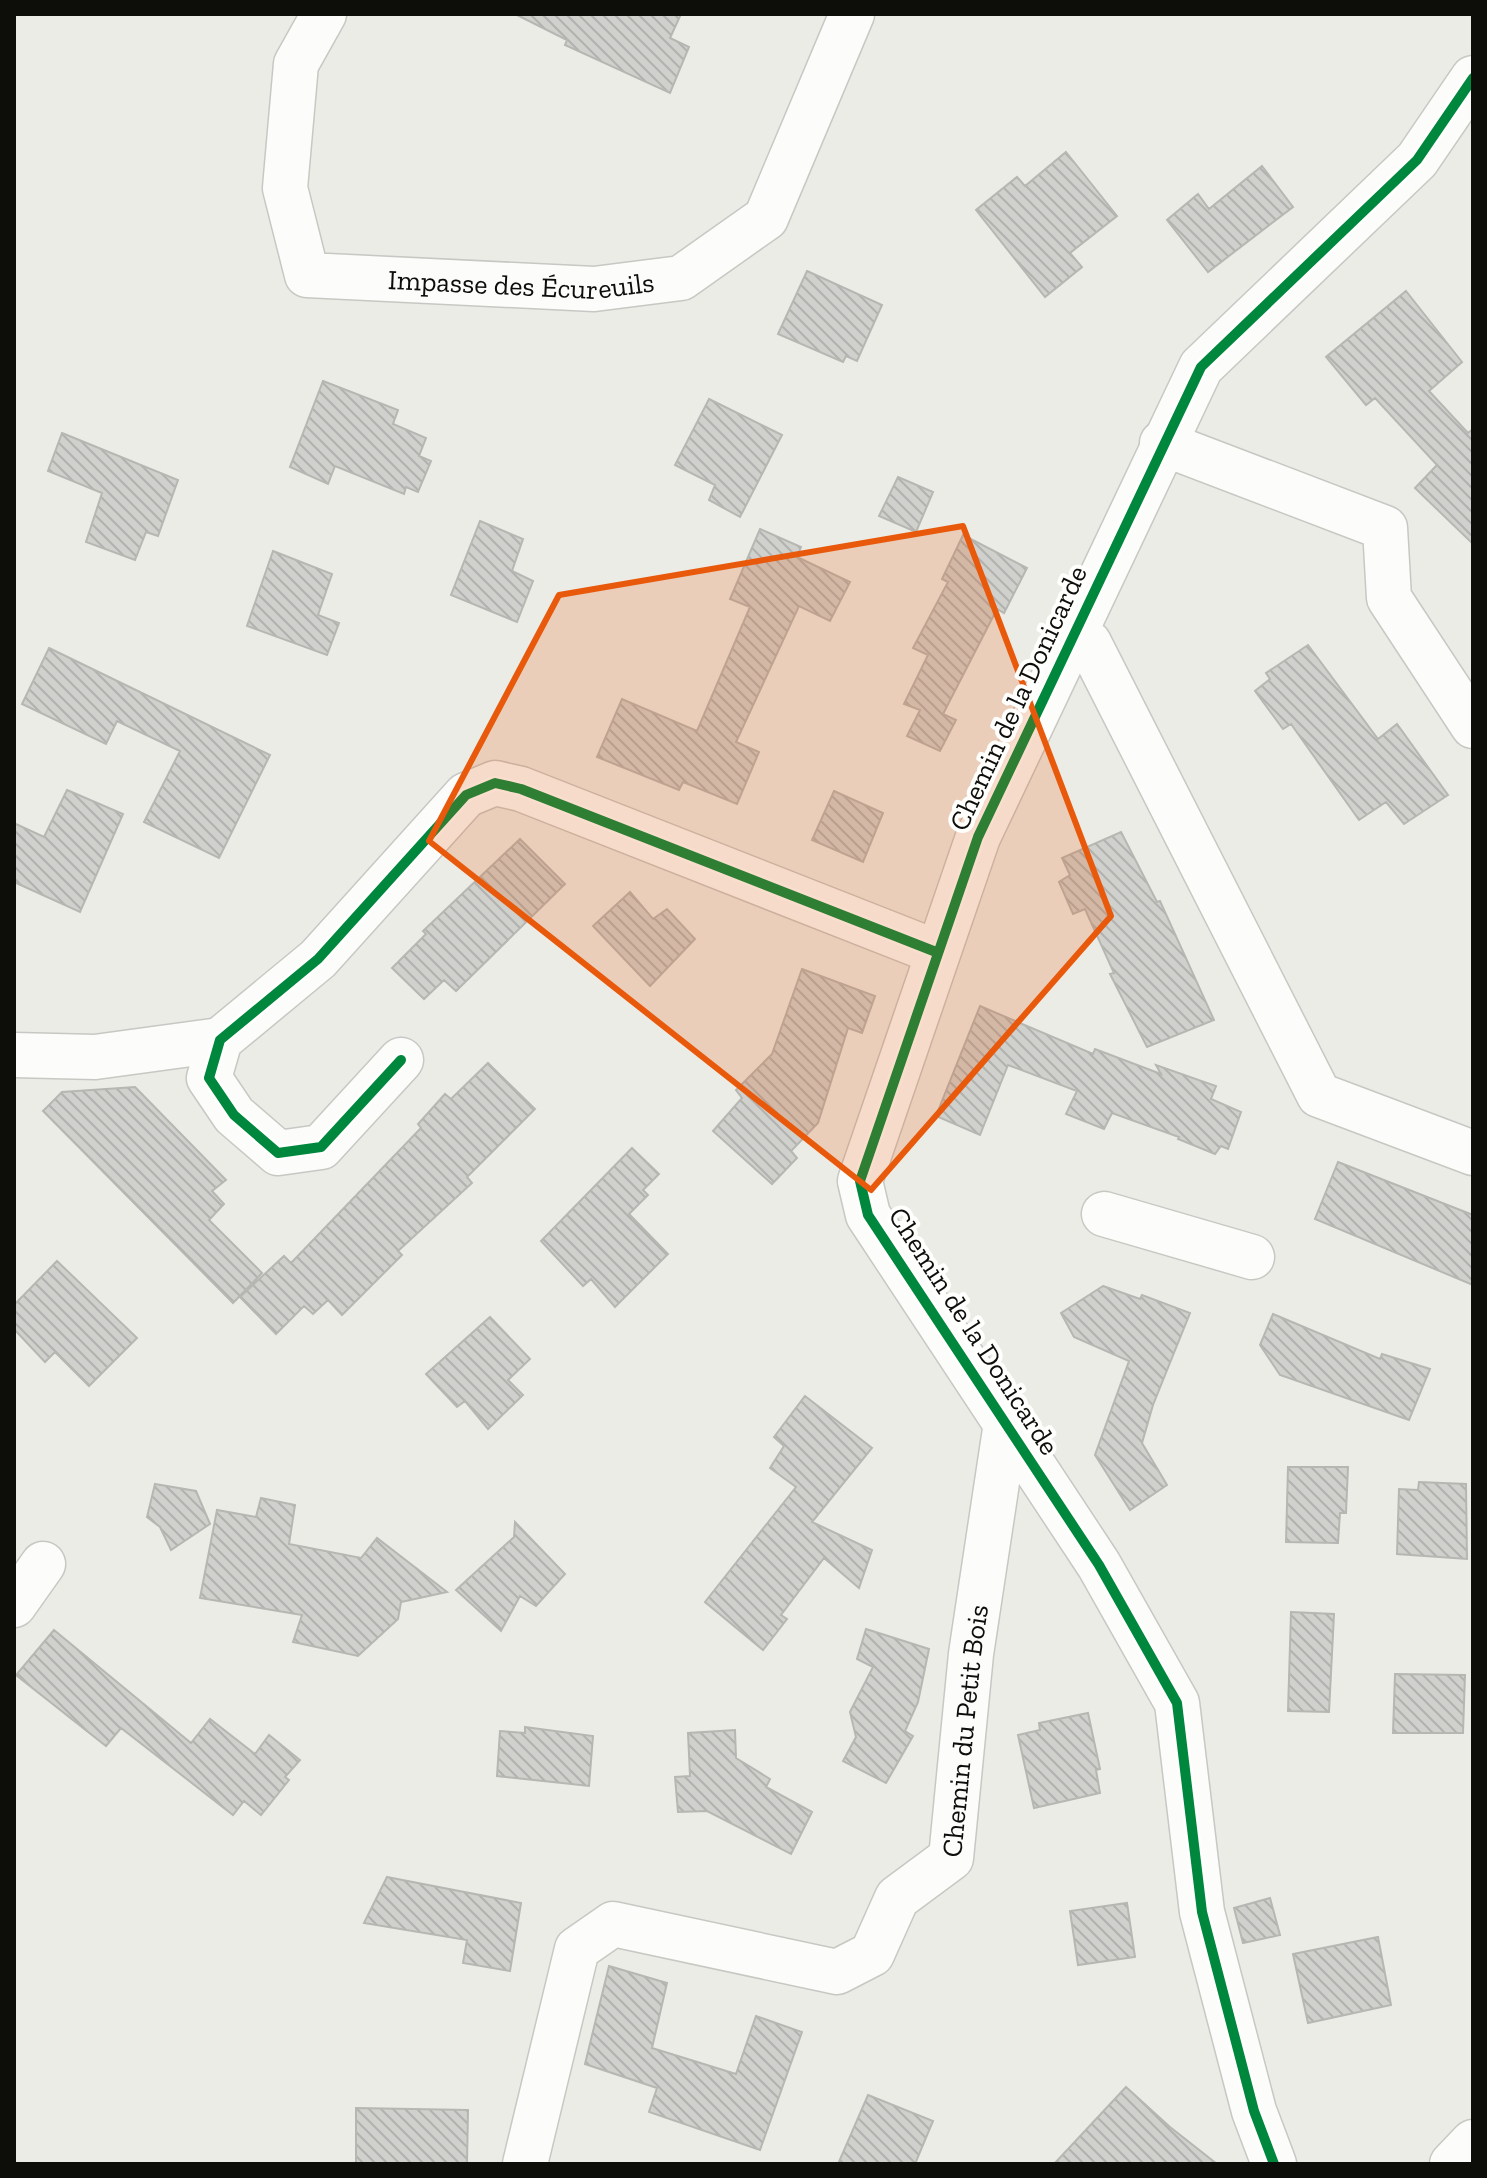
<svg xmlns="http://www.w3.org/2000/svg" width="1487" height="2178" viewBox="0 0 1487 2178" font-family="'Zilla Slab',serif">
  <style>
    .building { fill: url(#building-back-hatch); stroke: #b6b6b2; stroke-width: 2 }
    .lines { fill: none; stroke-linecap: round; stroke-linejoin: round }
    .minor-casing { stroke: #c7c7c3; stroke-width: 47 }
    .minor { stroke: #fcfcfb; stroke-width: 44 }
    .cycleway-casing { stroke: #fffffe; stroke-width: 15 }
    .cycleway { stroke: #00873e; stroke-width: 10 }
    .marked { fill: #e8590c; fill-opacity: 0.2; stroke: #e8590c; stroke-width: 6; stroke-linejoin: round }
    .labels { text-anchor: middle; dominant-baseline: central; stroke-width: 8; stroke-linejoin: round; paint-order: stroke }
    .street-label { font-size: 28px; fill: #0d0d0a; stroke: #fffffe }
  </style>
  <defs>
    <pattern id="building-back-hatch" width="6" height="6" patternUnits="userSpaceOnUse" patternTransform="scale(2)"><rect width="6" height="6" fill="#d0d0cd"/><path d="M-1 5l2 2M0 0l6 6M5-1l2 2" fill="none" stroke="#b1b1af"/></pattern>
  </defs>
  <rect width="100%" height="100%" fill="#ecece7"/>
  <!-- building -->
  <path class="building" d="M515,14H681L670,38L689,47L670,93L565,45L567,40Z
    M1066,152L1117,216L1070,253L1082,267L1045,297L976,210L1017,177L1025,186Z
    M1262,166L1293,207L1208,272L1167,220L1198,194L1209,209Z
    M807,271L882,305L857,361L846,356L843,362L778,334Z
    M1406,291L1462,362L1429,391L1468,433L1473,429V544L1415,488L1437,465L1375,398L1366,405L1326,357Z
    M323,381L398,410L393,424L426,438L419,456L431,461L418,492L406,487L404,494L335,466L328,484L290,467Z
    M709,399L782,435L740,517L709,500L715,485L675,465Z
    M62,433L178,480L158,536L146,532L135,560L86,542L102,493L48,471Z
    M898,477L933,492L916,532L879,516Z
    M480,521L523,539L512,571L533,581L517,622L451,595Z
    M760,529L801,547L797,557L850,582L830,621L799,606L736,742L759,752L737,804L683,782L679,790L597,757L622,699L697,731L750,607L730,599Z
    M963,535L1027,568L1004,613L997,609L943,714L956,720L940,751L907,736L920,710L904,704L928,655L913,648L948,582L942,579Z
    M273,551L332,574L318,615L339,623L327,655L247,626Z
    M1308,645L1378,739L1397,724L1448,795L1404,824L1386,802L1359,820L1291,724L1283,729L1255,691L1270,679L1266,673Z
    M49,648L270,755L219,858L144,822L180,751L117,721L106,744L22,704Z
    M67,790L123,814L80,912L14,882V823L44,837Z
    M834,791L883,813L863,862L812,840Z
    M1121,832L1157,902L1160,901L1214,1020L1147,1047L1110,974L1114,973L1085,909L1073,914L1059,882L1070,875L1062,858Z
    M520,839L565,884L456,991L444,980L424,999L392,968L426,934L423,931Z
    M630,892L653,919L667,909L695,939L650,986L593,926Z
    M802,969L875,996L862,1033L848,1028L818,1123L791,1151L797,1158L772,1184L713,1131L742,1098L736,1090L772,1054Z
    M980,1006L1093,1054L1095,1049L1161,1074L1156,1065L1216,1086L1211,1099L1241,1112L1228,1149L1221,1146L1215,1154L1178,1139L1179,1137L1112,1113L1104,1129L1066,1114L1077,1091L1008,1065L980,1135L936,1116Z
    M488,1063L535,1109L467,1177L472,1183L398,1251L402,1255L342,1315L328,1300L313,1314L304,1306L276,1334L240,1297L284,1256L291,1263L421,1128L418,1124L445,1094L451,1099Z
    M135,1087L226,1180L212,1191L224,1204L209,1220L262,1273L233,1303L43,1111L62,1092Z
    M632,1148L659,1174L643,1190L648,1195L629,1214L668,1254L615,1307L591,1279L583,1286L541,1241Z
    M1338,1162L1473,1215V1285L1315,1219Z
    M57,1261L137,1338L89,1386L55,1352L45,1362L14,1329V1305Z
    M1103,1286L1140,1299L1142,1295L1190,1313L1153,1405L1142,1443L1167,1485L1130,1510L1095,1455L1129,1361L1074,1337L1061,1313Z
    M1273,1314L1380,1359L1382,1354L1430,1369L1409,1420L1280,1375L1260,1345Z
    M490,1317L530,1359L508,1380L523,1395L488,1429L465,1401L457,1407L426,1374Z
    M805,1396L872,1448L812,1522L872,1550L859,1588L824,1558L781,1615L787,1619L763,1650L705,1602L796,1487L770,1468L784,1446L774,1437Z
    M1288,1467H1348L1346,1513H1340L1338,1543L1286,1542Z
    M1419,1482L1466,1484L1467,1559L1397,1554L1399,1489L1418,1490Z
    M155,1484L196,1491L210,1524L171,1550L160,1527L147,1517Z
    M261,1498L295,1505L289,1544L361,1558L377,1538L447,1592L401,1602L398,1619L358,1656L293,1642L302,1615L200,1598L217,1510L256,1517Z
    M515,1522L565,1574L536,1606L520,1596L501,1631L456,1590L514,1537Z
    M1291,1612L1334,1614L1329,1712L1288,1711Z
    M866,1629L929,1649L918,1702L905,1731L913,1736L886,1783L843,1761L856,1737L850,1712L873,1667L857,1659Z
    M54,1630L191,1743L210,1719L255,1754L269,1735L300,1760L285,1777L289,1780L261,1815L244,1801L233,1815L121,1728L106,1746L16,1675Z
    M1395,1674L1465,1675L1463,1733H1393Z
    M1088,1713L1100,1769L1096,1770L1100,1793L1034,1808L1018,1735L1040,1730L1039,1723Z
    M525,1727L593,1736L589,1786L497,1776L500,1731L525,1733Z
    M735,1730L736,1758L770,1779L766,1787L812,1812L791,1854L707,1811L678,1812L675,1777L690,1776L688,1733Z
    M387,1877L521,1903L510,1971L463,1963L467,1940L364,1923Z
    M1270,1898L1280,1935L1243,1943L1234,1908Z
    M1127,1903L1135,1957L1078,1965L1070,1911Z
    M1378,1937L1391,2005L1308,2023L1293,1954Z
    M609,1966L667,1983L652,2048L736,2074L756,2016L802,2032L760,2150L649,2112L657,2088L585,2064Z
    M1126,2087L1170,2127L1217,2164H1054Z
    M868,2095L933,2121L915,2164H838Z
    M356,2108L468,2110L467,2164H356Z"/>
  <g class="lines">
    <defs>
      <g id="minor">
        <path id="s1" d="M324,14L296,64L285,188L307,275L594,289L681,278L766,218L852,14"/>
        <path d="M1162,443L1385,528L1389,598L1473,726"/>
        <path d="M1076,636L1089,643L1319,1095L1473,1153"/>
        <path d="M14,1055L95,1057L220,1040"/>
        <path d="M401,1060L321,1147L278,1153L234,1115L209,1078L220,1040L318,959L466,795L495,783L521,789L936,952"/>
        <path d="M1104,1214L1252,1257"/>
        <path d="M14,1605L43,1564"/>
        <path id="s2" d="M525,2164L577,1949L613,1924L837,1972L872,1954L897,1898L951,1858L971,1654L1006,1423"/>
        <path d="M1274,2164L1254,2111L1202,1912L1177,1703L1099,1565L868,1215L860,1181L978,837L1201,367L1417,160L1473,78"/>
        <path d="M1452,2164L1473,2142"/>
      </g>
    </defs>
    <!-- minor casing -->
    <use href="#minor" class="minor-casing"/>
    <!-- minor -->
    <use href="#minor" class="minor"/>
    <defs>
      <path id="cycleway" d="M401,1060L321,1147L278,1153L234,1115L209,1078L220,1040L318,959L466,795L495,783L521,789L936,952
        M1274,2164L1254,2111L1202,1912L1177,1703L1099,1565L868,1215L860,1181L978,837L1201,367L1417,160L1473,78"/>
    </defs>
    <!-- cycleway casing -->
    <use href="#cycleway" class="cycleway-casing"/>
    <!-- cycleway -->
    <use href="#cycleway" class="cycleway"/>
  </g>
  <!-- marked area -->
  <path class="marked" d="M963,526L1111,916L871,1190L429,841L559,595Z"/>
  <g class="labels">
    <!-- street labels -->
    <g class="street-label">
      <text stroke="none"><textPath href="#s1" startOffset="486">Impasse des Écureuils</textPath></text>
      <text transform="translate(1018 698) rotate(-65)">Chemin de la Donicarde</text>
      <text transform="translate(974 1331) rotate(57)">Chemin de la Donicarde</text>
      <text stroke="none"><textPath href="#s2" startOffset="790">Chemin du Petit Bois</textPath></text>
    </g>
  </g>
  <!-- border -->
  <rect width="1487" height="2178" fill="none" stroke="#0d0d0a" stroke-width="32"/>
</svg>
